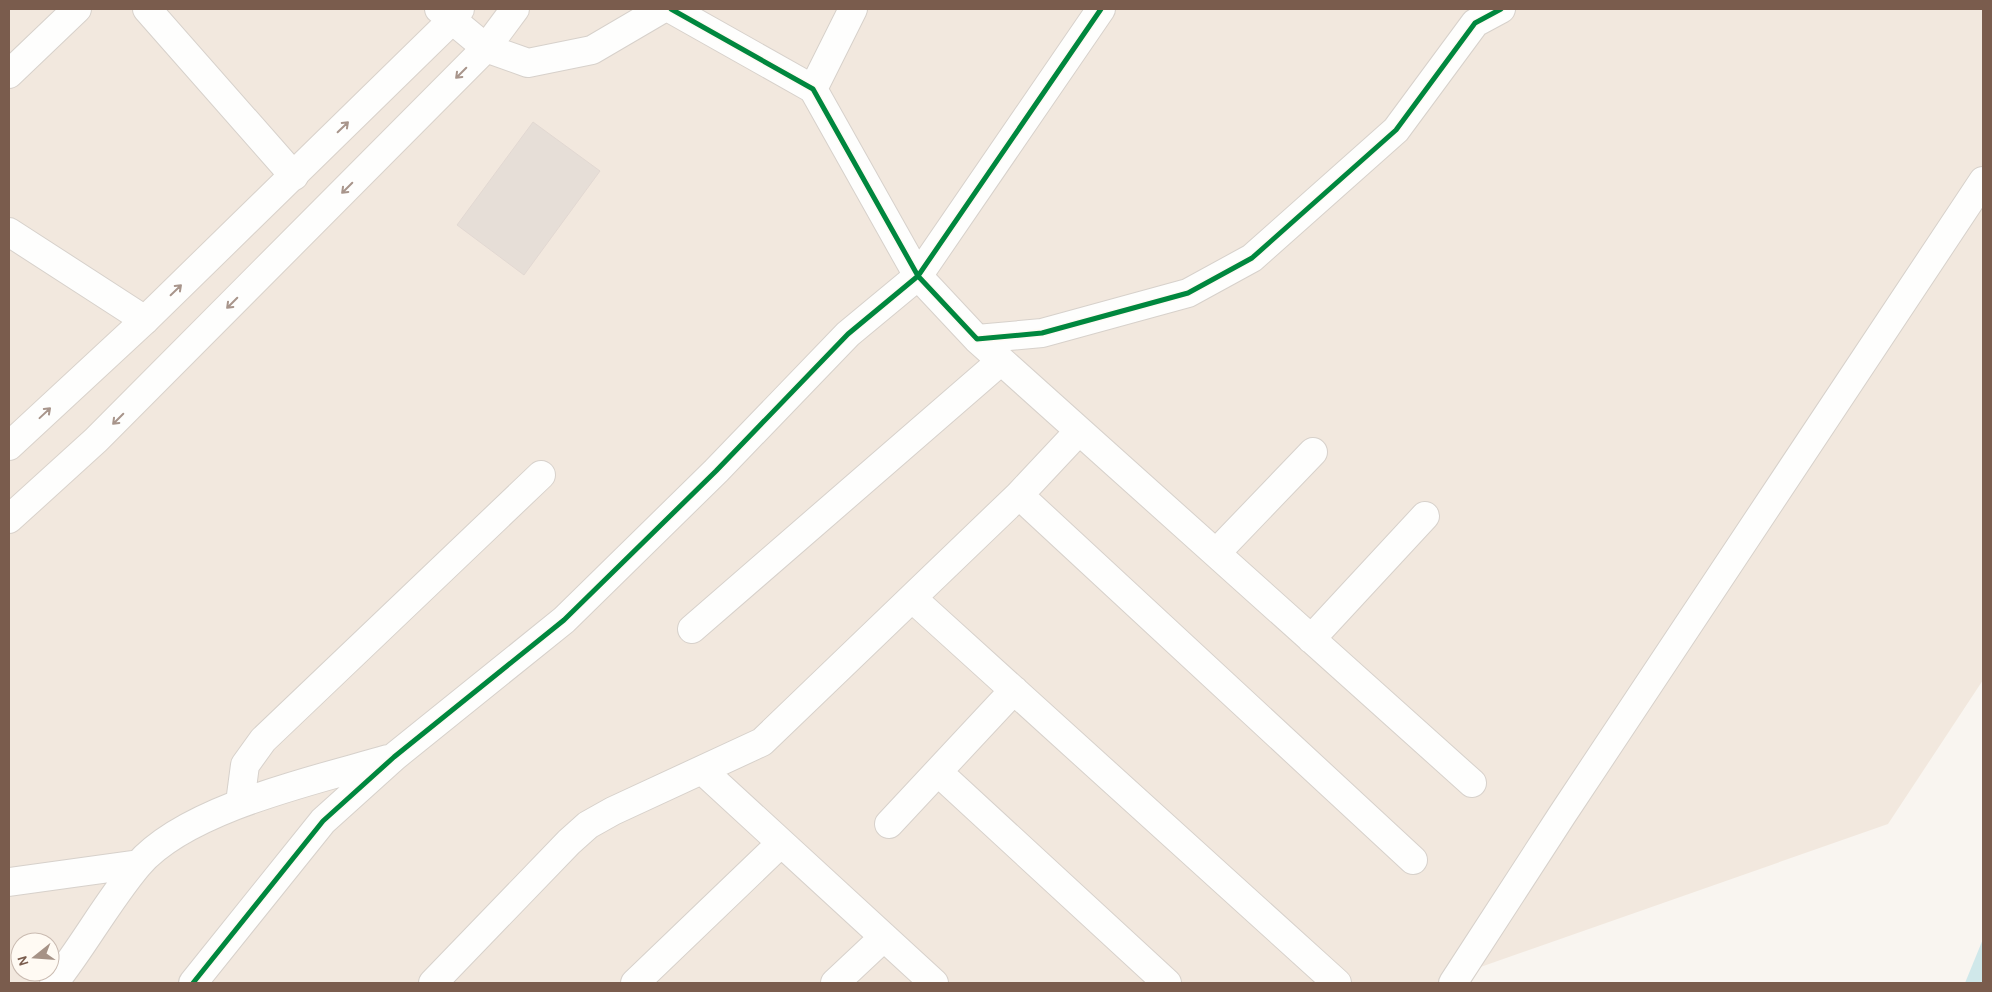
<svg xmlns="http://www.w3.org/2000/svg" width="1992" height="992" viewBox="0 0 1992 992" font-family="Karla,sans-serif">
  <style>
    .residential { fill: #f2e8de; fill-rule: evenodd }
    .water { fill: #d0e8ea }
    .building { fill: #e6ded7; stroke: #e2d8d2 }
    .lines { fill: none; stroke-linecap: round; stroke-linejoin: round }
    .minor-casing { stroke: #d7d1cb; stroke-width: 30 }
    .secondary-casing { stroke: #d9d2cb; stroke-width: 30 }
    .minor { stroke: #fefefd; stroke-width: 28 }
    .secondary { stroke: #fefefd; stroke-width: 28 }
    .cycleway-casing { stroke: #fffaf3; stroke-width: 8 }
    .cycleway { stroke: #00873e; stroke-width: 5 }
    .oneway { stroke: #a8958b }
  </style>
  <rect width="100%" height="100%" fill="#f9f5f0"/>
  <!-- residential -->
  <path class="residential" d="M9,9H1983V680L1888,824L1435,983H9ZM20,942H50V972H20Z"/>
  <!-- water -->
  <path class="water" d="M1983,939V983H1965Z"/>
  <!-- building -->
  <path class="building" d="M533,122L600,171L524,275L457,225Z"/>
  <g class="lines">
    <defs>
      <path id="minor" d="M147,9L294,176
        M439,9L486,48L528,63L592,50L662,9
        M671,9L813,89L918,276L977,339L1042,333L1188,293L1252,258L1396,130L1475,23L1501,9
        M9,74L77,9
        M813,89L853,9
        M9,232L145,320
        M977,339L1472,783
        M1019,495L1413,860
        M1216,553L1313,452
        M912,598L1337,983
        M692,629L1001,361
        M1311,639L1425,516
        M702,770L934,983
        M938,772L1167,983
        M240,803L245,765L263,740L541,475
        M889,824L1014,690
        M9,882L139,864
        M54,983C84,945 107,902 138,865C187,808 316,780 388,759
        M193,983L323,821L394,757L564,620L716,471L848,334L918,276L1101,9
        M433,983L569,842L588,825L613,811L762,742L1019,495L1079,431
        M635,983L781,843
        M835,983L884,937
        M1453,983L1562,815L1983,181"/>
      <path id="secondary" d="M9,446L145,320L451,21L460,9
        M9,519L96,440L486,48L515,9"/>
    </defs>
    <!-- minor casing -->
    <use href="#minor" class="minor-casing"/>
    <!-- secondary casing -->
    <use href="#secondary" class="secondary-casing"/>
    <!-- minor -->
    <use href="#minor" class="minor"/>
    <!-- secondary -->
    <use href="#secondary" class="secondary"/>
    <defs>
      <path id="cycleway" d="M671,9L813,89L918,276L977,339L1042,333L1188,293L1252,258L1396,130L1475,23L1501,9
        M193,983L323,821L394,757L564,620L716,471L848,334L918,276L1101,9"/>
    </defs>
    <!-- cycleway casing -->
    <use href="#cycleway" class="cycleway-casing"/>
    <!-- cycleway -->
    <use href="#cycleway" class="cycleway"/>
  </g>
  <!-- one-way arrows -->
  <defs><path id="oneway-shaft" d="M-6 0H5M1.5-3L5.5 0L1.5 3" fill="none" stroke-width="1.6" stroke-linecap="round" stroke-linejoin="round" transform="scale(1.25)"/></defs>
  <g class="oneway">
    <use href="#oneway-shaft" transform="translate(461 73) rotate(135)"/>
    <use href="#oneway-shaft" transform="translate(343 127) rotate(-44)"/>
    <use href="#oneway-shaft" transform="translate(347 188) rotate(135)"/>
    <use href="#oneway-shaft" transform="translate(176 290) rotate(-44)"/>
    <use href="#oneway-shaft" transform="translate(232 303) rotate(135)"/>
    <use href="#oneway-shaft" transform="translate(45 413) rotate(-43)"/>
    <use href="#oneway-shaft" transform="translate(118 419) rotate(135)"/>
  </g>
  <!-- border -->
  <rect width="1992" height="992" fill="none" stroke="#7a5c4d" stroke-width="20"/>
  <!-- north arrow -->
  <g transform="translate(35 957) rotate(253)"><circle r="24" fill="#fffaf3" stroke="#cabbb1"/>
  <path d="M0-4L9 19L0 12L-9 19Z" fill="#a69286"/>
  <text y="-8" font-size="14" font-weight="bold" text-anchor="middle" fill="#7a5c4d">N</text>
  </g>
</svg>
